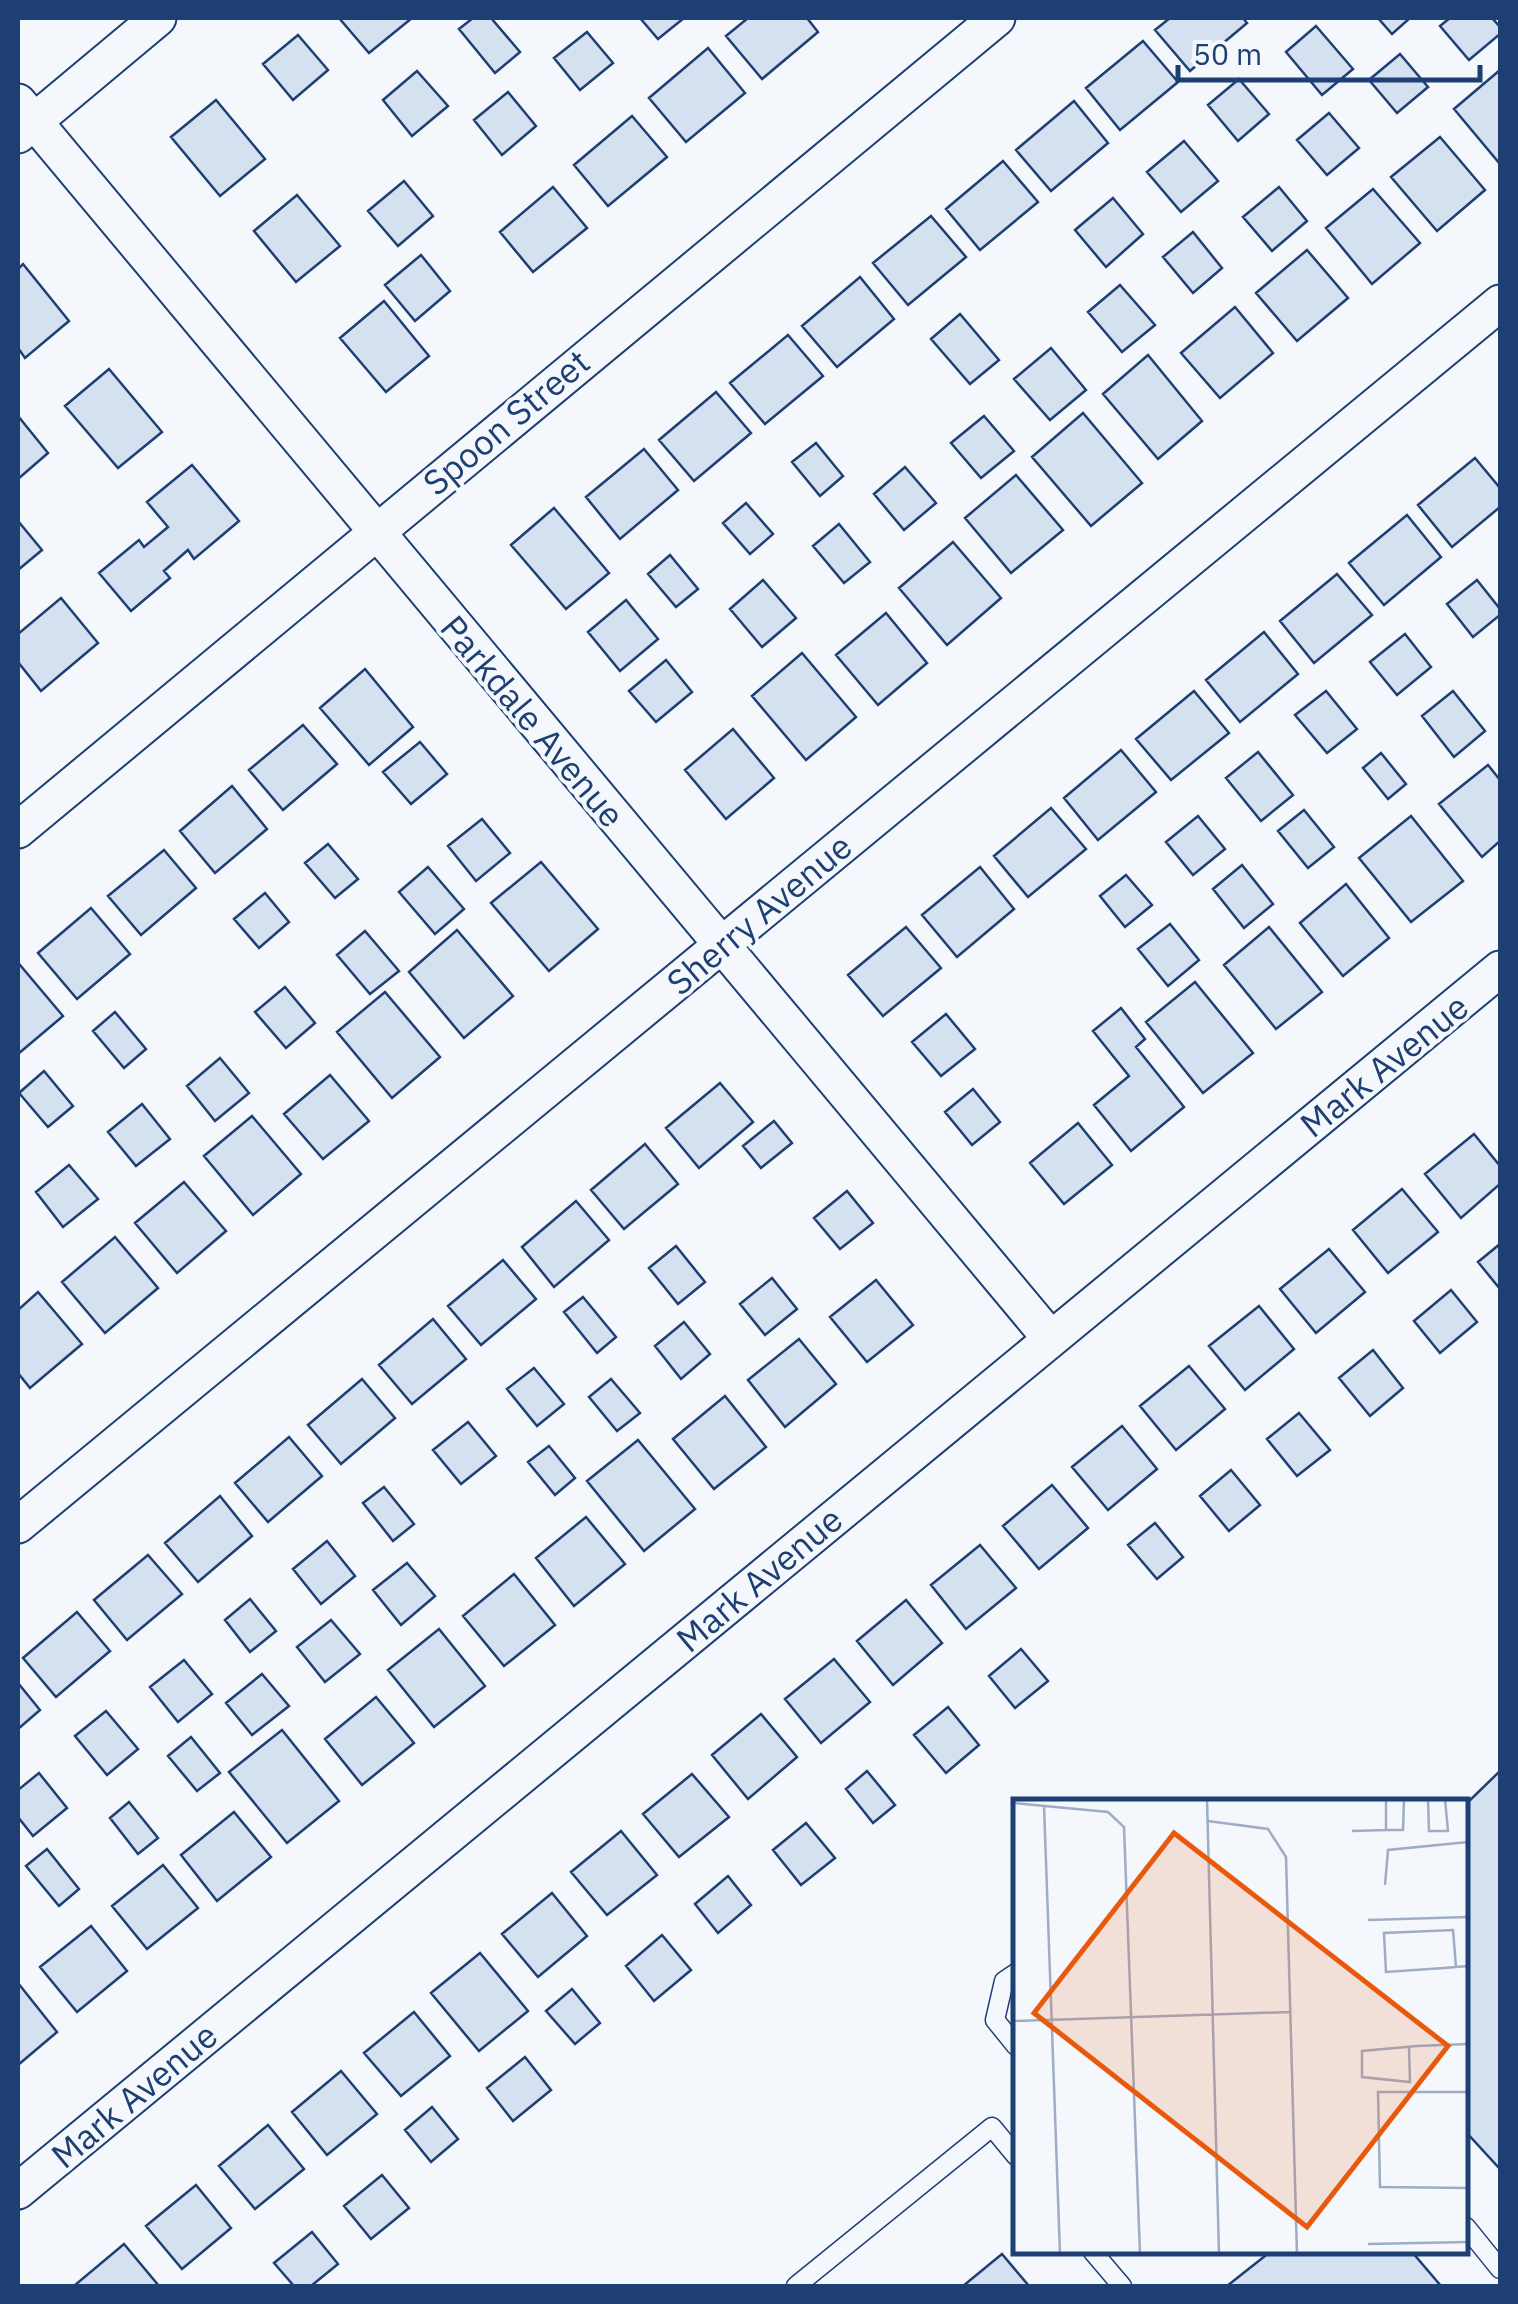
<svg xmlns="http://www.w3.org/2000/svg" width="1518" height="2304" viewBox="0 0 1518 2304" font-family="'IBM Plex Sans',sans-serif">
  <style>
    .building { fill: #d5e0f0; stroke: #1d3f73; stroke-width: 2.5 }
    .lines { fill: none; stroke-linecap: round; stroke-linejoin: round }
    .service-casing { stroke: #1d3f73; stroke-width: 21 }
    .minor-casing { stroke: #1d3f73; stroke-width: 39 }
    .service { stroke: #f4f7fb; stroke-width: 18 }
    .minor { stroke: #f4f7fb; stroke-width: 35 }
    .labels { text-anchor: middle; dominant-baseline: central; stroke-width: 8; stroke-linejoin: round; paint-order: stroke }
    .street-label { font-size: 35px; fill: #1d3f73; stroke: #f4f7fb }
    .inset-road { fill: none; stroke: #9eadc5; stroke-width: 2.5 }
    .view { fill: #e8590c; fill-opacity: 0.15; stroke: #e8590c; stroke-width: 5 }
    .inset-edge { fill: none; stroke: #1d3f73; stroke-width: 5 }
  </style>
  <rect width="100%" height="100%" fill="#f4f7fb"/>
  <!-- building -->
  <path class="building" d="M339,18H412L369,53Z
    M473,18H491L520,52L495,73L459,29Z
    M640,18H684L658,39Z
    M748,18H807L818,32L762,79L726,36Z
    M1170,18H1243L1247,23L1190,71L1155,30Z
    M1378,18H1410L1392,34Z
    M1450,18H1492L1500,27V34L1469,60L1440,26Z
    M1316,26L1353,69L1322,95L1286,52Z
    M587,32L613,63L580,90L554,58Z
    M298,35L328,70L293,100L263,64Z
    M1143,41L1178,82L1120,130L1086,88Z
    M708,48L745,93L686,142L649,98Z
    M1400,54L1428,87L1397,113L1369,80Z
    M1500,70V164L1454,109Z
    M417,71L448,106L412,136L383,100Z
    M1239,79L1269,114L1238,141L1208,105Z
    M508,92L536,126L502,155L474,120Z
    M216,100L265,159L220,196L171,137Z
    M1074,101L1108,143L1051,191L1016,150Z
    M1329,113L1359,148L1327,175L1297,140Z
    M632,116L667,157L608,206L574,165Z
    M1440,137L1485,190L1437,231L1391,177Z
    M1184,141L1218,181L1181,212L1147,172Z
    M1003,161L1038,202L980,250L946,209Z
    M404,181L433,216L398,246L368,211Z
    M553,187L587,228L533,272L500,232Z
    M1279,187L1307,221L1272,251L1243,217Z
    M1373,189L1420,243L1372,284L1326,228Z
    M297,195L340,246L296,282L254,231Z
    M1113,198L1143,234L1106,267L1075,230Z
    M931,216L966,257L908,305L873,263Z
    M1193,232L1222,268L1193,293L1163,257Z
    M1307,250L1348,298L1297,341L1256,293Z
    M421,255L450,291L415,321L385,285Z
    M23,264L69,321L25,358L18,348V269Z
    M860,277L894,319L837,367L802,326Z
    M1120,285L1155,325L1122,352L1088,312Z
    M384,301L429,356L386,392L340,338Z
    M1235,307L1273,353L1220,398L1181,353Z
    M960,314L999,360L970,384L931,339Z
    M788,335L823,376L765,424L730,383Z
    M1051,348L1086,390L1050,420L1014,379Z
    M1148,355L1202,421L1158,459L1103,394Z
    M109,369L162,432L118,468L65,406Z
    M716,392L751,433L694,481L659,440Z
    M1083,413L1142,483L1091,526L1032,457Z
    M18,416L48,453L18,479Z
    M984,416L1014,451L981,478L951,443Z
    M816,443L843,476L820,496L792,462Z
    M644,449L678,490L620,539L586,497Z
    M1475,458L1500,488V507L1452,547L1418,505Z
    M192,465L239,521L194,559L188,550L164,571L170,578L131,611L99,573L139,540L144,547L168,527L147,502Z
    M905,467L936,503L904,530L874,494Z
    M1016,475L1063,530L1011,573L965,518Z
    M746,503L773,534L750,554L723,523Z
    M554,508L609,573L566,609L511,545Z
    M1407,515L1441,557L1384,605L1349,563Z
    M18,521L42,550L18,570Z
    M839,524L870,562L844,583L813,546Z
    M953,542L1001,598L947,645L899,588Z
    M670,555L698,589L676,607L648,574Z
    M1337,574L1372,615L1314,663L1280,621Z
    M763,580L796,618L762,647L730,609Z
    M1477,580L1500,609V615L1473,637L1447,604Z
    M61,598L98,643L41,691L18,662V634Z
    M626,600L658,639L620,671L588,632Z
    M886,613L927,663L878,705L836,655Z
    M1264,632L1298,674L1240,722L1206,680Z
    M1405,634L1431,667L1397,695L1370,662Z
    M802,653L856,717L806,760L752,696Z
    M666,660L692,692L656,722L629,691Z
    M365,669L413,727L369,765L320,708Z
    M1194,691L1229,733L1171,780L1136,739Z
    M1326,691L1357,729L1327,753L1295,715Z
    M1453,691L1485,731L1454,757L1422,716Z
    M303,725L337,764L283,810L249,770Z
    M733,729L774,778L726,819L685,770Z
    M420,742L447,774L411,804L383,772Z
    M1121,750L1156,792L1098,840L1064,798Z
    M1258,752L1293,795L1261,821L1226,778Z
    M1381,753L1406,784L1388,799L1363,768Z
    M1488,765L1500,780V841L1482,857L1439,804Z
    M232,786L267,829L215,873L180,831Z
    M1051,808L1086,849L1028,897L994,856Z
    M1304,810L1334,847L1308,868L1278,831Z
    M1198,816L1225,849L1193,875L1166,842Z
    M1411,816L1463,881L1411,922L1359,858Z
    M482,819L510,853L476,881L448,846Z
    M328,844L358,879L335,898L305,863Z
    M164,850L196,888L141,935L108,896Z
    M541,862L598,929L549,971L491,903Z
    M1242,865L1273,904L1244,928L1213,889Z
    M428,867L464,909L435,934L399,892Z
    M980,867L1014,909L957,957L922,915Z
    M1126,875L1152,905L1125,927L1100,896Z
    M1346,884L1389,938L1343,976L1300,923Z
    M265,893L289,922L259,948L234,919Z
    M91,908L130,954L77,999L38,953Z
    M1170,924L1199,960L1168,986L1138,949Z
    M906,927L941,968L883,1016L848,975Z
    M1269,927L1322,992L1276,1029L1224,965Z
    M457,930L513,996L464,1038L409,972Z
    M365,931L399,971L370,994L337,955Z
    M20,965L63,1016L18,1054V967Z
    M1195,982L1253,1053L1203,1093L1146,1022Z
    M285,987L315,1023L286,1048L255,1012Z
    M385,992L440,1057L392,1098L337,1032Z
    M1121,1008L1145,1039L1136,1047L1184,1107L1131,1151L1094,1105L1129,1076L1093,1031Z
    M115,1012L146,1049L124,1068L93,1031Z
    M946,1014L975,1049L941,1076L912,1042Z
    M220,1058L249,1093L215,1121L187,1086Z
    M44,1071L73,1106L48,1127L19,1093Z
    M330,1075L369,1121L323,1159L284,1114Z
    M720,1083L753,1122L699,1168L666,1128Z
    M973,1089L1000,1122L972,1145L945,1112Z
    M142,1104L170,1139L136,1166L108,1132Z
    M252,1116L301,1174L253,1215L204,1156Z
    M774,1121L792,1143L761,1168L743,1146Z
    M1078,1123L1112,1165L1064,1204L1030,1163Z
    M1474,1134L1500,1166V1184L1461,1218L1425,1174Z
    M645,1144L678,1184L624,1229L591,1190Z
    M69,1165L98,1199L63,1227L36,1192Z
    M184,1182L226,1231L177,1273L135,1223Z
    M1402,1189L1438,1232L1388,1273L1353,1230Z
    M847,1191L873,1223L840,1249L814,1218Z
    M576,1201L609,1240L554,1287L522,1247Z
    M115,1237L158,1288L105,1333L62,1282Z
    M1500,1244V1289L1478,1262Z
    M676,1246L705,1282L678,1304L649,1268Z
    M1329,1249L1365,1292L1316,1333L1280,1289Z
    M503,1260L536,1299L481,1345L448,1306Z
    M772,1278L797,1309L765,1335L740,1304Z
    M876,1280L913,1325L867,1362L830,1317Z
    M1451,1290L1477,1322L1440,1353L1414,1321Z
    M38,1292L82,1344L30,1388L18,1373V1310Z
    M583,1297L616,1337L597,1353L564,1312Z
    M1259,1306L1294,1349L1245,1390L1209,1346Z
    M433,1319L466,1359L412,1404L379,1365Z
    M684,1322L710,1354L681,1379L655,1346Z
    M799,1339L836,1384L785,1427L748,1380Z
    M1373,1350L1403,1388L1370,1416L1339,1378Z
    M1189,1366L1225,1409L1176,1450L1140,1406Z
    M534,1368L564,1404L537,1426L507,1389Z
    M362,1379L395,1418L341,1464L308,1425Z
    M611,1379L640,1413L617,1431L589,1397Z
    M725,1396L766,1447L714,1489L673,1439Z
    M1299,1413L1330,1450L1297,1476L1267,1439Z
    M468,1422L496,1456L461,1484L433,1450Z
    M1122,1426L1157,1469L1108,1510L1072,1467Z
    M289,1437L322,1476L268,1522L235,1483Z
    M638,1440L695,1509L644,1551L587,1481Z
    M549,1446L575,1478L555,1495L528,1462Z
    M1231,1470L1260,1505L1229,1531L1200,1496Z
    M1052,1485L1088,1528L1039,1569L1003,1526Z
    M384,1487L414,1524L393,1541L363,1503Z
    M220,1496L252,1536L198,1582L165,1543Z
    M586,1517L625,1564L574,1606L536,1558Z
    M1155,1523L1183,1557L1157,1579L1128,1545Z
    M327,1541L355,1576L321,1604L293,1569Z
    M980,1545L1016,1588L966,1629L931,1585Z
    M148,1555L182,1594L127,1640L94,1600Z
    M407,1563L435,1596L401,1625L373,1590Z
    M514,1574L555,1625L504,1666L463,1616Z
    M250,1599L276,1631L250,1652L225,1620Z
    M906,1600L942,1643L893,1685L857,1641Z
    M77,1612L110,1651L56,1697L23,1658Z
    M331,1620L360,1654L325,1682L297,1647Z
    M439,1629L485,1686L434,1727L388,1670Z
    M1021,1649L1048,1681L1015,1708L989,1676Z
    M834,1659L870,1702L821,1743L785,1699Z
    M184,1660L212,1694L178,1722L150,1687Z
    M262,1674L289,1706L252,1735L226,1703Z
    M18,1683L40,1710L18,1729Z
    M376,1697L414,1743L362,1785L325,1739Z
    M948,1707L979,1745L946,1773L914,1735Z
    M106,1711L138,1749L107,1775L75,1736Z
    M761,1714L797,1757L748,1799L712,1755Z
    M282,1730L339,1801L287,1843L229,1772Z
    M191,1737L220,1773L197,1791L168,1756Z
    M867,1771L895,1805L873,1823L846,1789Z
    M1500,1771V2169L1466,2132V1804Z
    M39,1773L67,1808L33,1836L18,1817V1790Z
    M692,1774L729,1817L679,1857L643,1814Z
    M129,1802L158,1838L138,1854L110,1818Z
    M234,1812L271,1857L217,1901L181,1855Z
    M806,1823L835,1858L801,1885L773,1850Z
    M621,1831L657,1875L607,1915L571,1872Z
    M47,1849L79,1889L59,1906L26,1866Z
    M163,1865L198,1908L147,1949L112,1906Z
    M728,1876L751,1905L718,1933L695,1904Z
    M552,1893L587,1936L538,1977L502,1934Z
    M91,1926L127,1971L77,2012L40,1967Z
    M662,1935L691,1970L654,2001L626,1966Z
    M480,1953L528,2011L479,2051L431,1993Z
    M18,1983L57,2032L18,2065Z
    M572,1989L600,2023L575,2044L546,2011Z
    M414,2012L450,2056L401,2096L364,2053Z
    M525,2057L551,2090L513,2121L487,2088Z
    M341,2071L377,2114L327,2155L292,2112Z
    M432,2107L458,2139L431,2162L405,2130Z
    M268,2125L304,2169L255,2209L219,2166Z
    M382,2175L409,2208L371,2239L344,2206Z
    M196,2185L231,2228L182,2269L146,2226Z
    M312,2232L338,2264L311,2286H294L274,2263Z
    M124,2244L159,2286H76L75,2285Z
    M1270,2252H1412L1441,2286H1227Z
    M1002,2254L1029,2286H963Z"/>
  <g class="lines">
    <defs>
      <path id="service" d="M1016,1973L1004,1981L995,2020L1016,2046
        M1466,2227L1500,2269
        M1093,2252L1122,2286
        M796,2286L992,2127L1016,2156"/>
      <path id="minor" d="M18,102L1051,1339
        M18,135L158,18
        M18,830L997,18
        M18,1525L1500,303
        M18,2191L1500,969"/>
    </defs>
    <!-- service casing -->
    <use href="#service" class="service-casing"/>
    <!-- minor casing -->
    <use href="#minor" class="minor-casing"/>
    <!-- service -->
    <use href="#service" class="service"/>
    <!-- minor -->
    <use href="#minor" class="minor"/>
  </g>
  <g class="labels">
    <!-- street labels -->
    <g class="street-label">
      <text transform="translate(506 422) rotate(-40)">Spoon Street</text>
      <text transform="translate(533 721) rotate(50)">Parkdale Avenue</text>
      <text transform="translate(759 914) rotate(-40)">Sherry Avenue</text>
      <text transform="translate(1384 1065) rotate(-39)">Mark Avenue</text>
      <text transform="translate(759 1579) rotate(-40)">Mark Avenue</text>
      <text transform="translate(134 2095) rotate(-40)">Mark Avenue</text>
    </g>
  </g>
  <!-- overview -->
  <g transform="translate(1013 1799)">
    <rect width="455" height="455" fill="#f4f7fb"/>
    <path class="inset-road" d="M194,0L206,455M373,0V31H390L391,0M415,0L416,32H435L432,0M0,4L95,13L111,28L127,455M31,7L47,455M195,22L255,30L273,58L284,455M339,32L373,31M372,86L375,51L455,43M355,121L455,118M443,168L440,131L371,134L373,173L431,169L455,167M0,222L277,213M396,248L397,283L349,278V252L404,247L455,245M455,293H365L367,388L455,389M355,445L455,443"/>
    <path class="view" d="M161,34L435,247L294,428L21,214Z"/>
    <rect width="455" height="455" class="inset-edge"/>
  </g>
  <!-- border -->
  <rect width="1518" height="2304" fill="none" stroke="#1d3f73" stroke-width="40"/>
  <!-- scale -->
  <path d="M1178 65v15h302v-15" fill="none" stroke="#1d3f73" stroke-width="5"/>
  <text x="1193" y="65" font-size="30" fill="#1d3f73" stroke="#f4f7fb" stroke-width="8" paint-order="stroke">50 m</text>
</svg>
